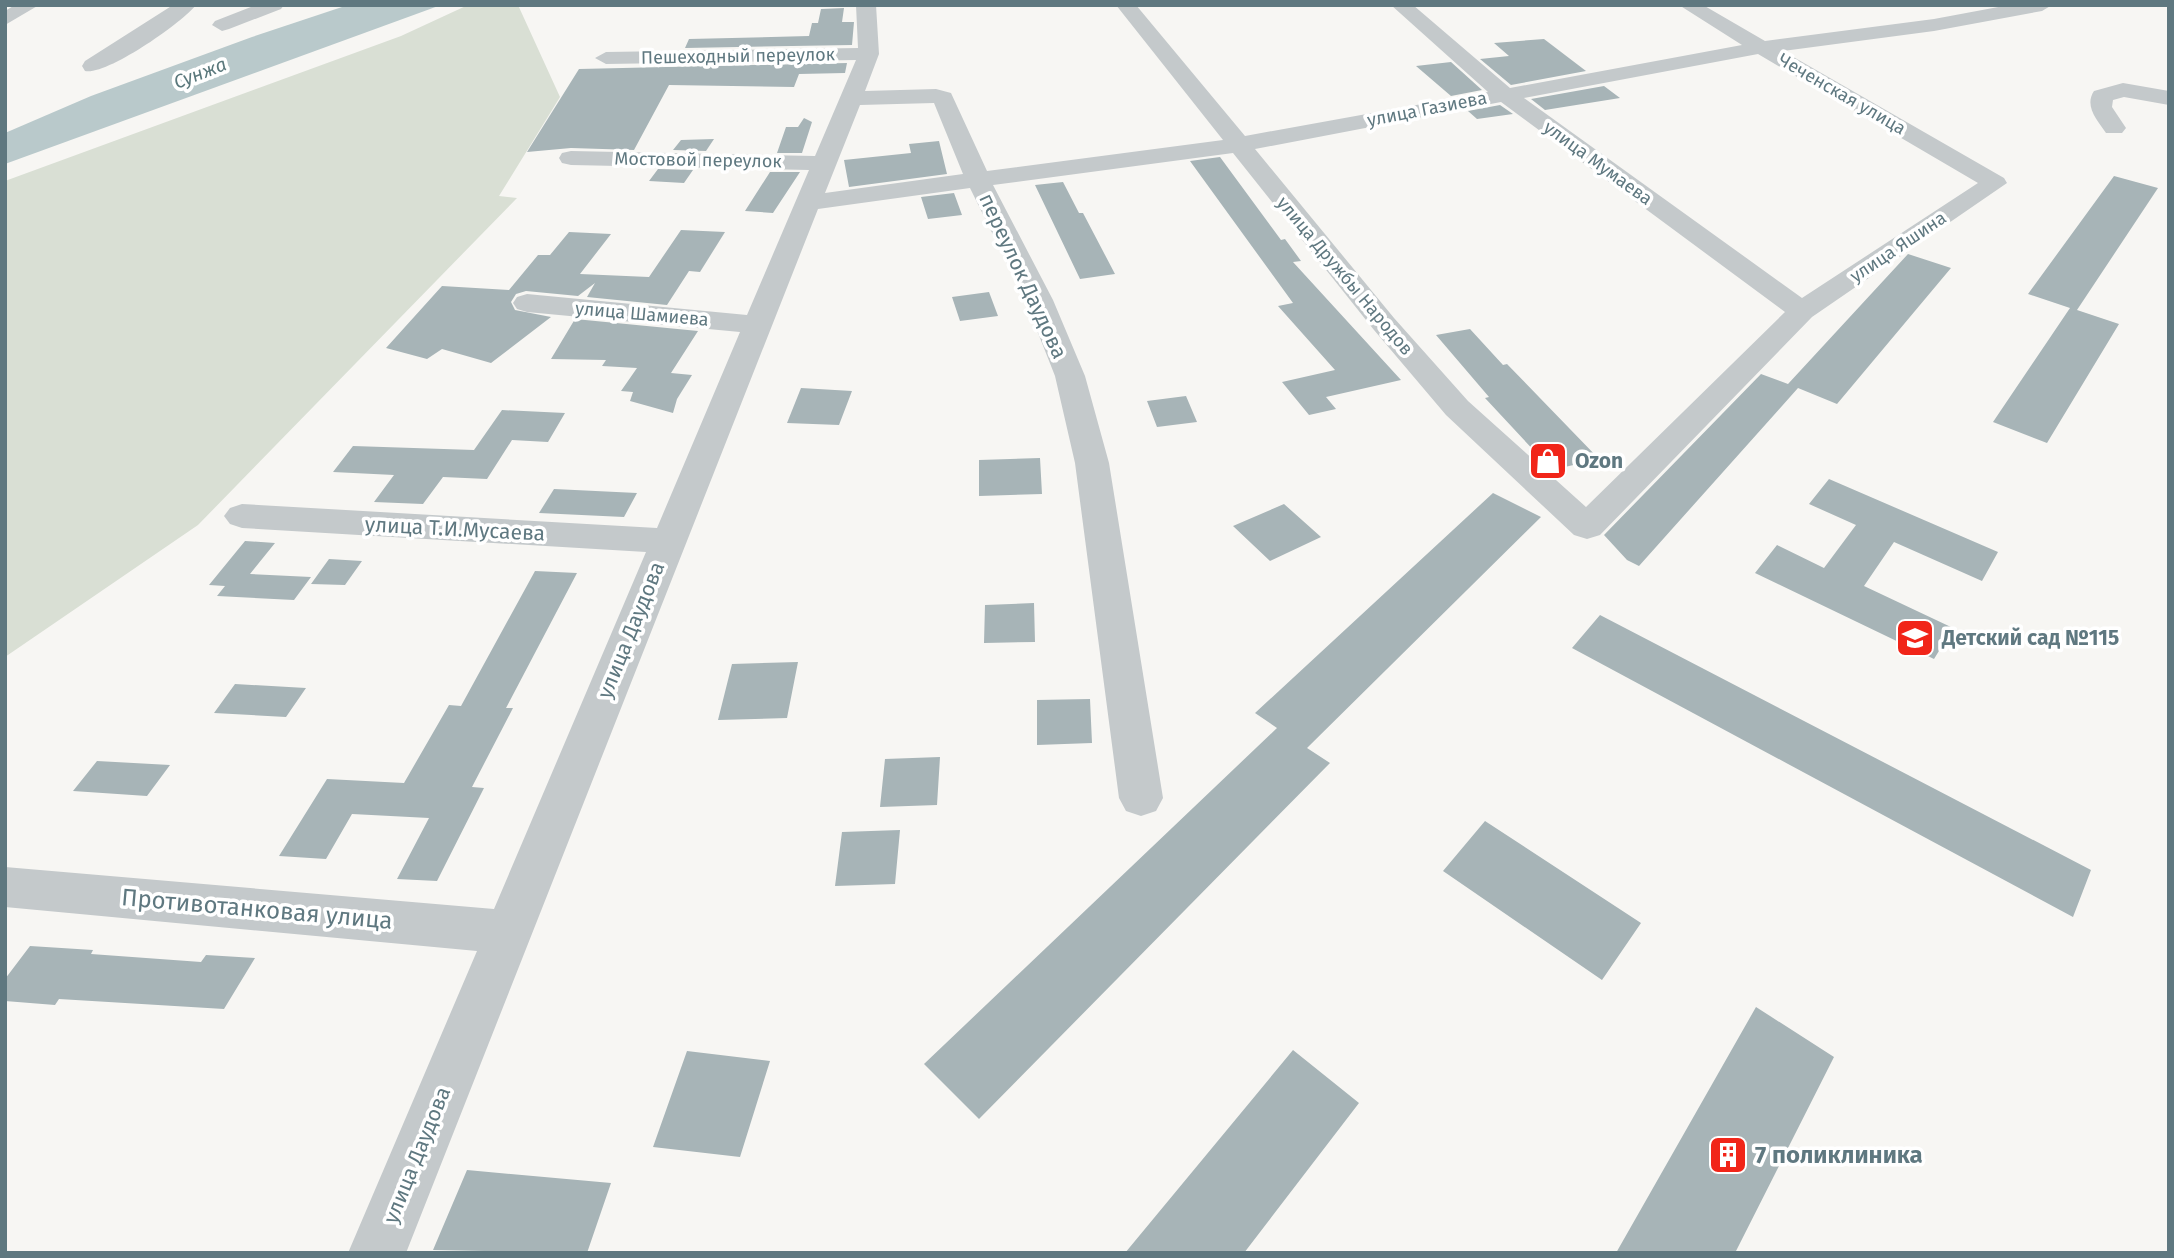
<svg xmlns="http://www.w3.org/2000/svg" width="2174" height="1258" viewBox="0 0 2174 1258" font-family="'Fira Sans',sans-serif">
  <style>
    .green { fill: #d9dfd4 }
    .water { fill: #b9c9cb }
    .building { fill: #a7b4b7 }
    .lines { fill: none; stroke-linecap: round; stroke-linejoin: round }
    .minor { fill: #c4c9cb; fill-rule: evenodd }
    .labels { text-anchor: middle; dominant-baseline: central; stroke-width: 7; stroke-linejoin: round; paint-order: stroke }
    .far-street-label { font-size: 18px; fill: #5f7880; stroke: #fff }
    .far-water-label { font-size: 19px; font-style: italic; fill: #5a787c; stroke: #fff }
    .street-label { font-size: 21px; fill: #5f7880; stroke: #fff }
    .poi-label { font-size: 21px; font-weight: bold; fill: #5f7880; stroke: #fff; text-anchor: start }
    .near-street-label { font-size: 24px; fill: #5f7880; stroke: #fff }
    .near-poi-label { font-size: 24px; font-weight: bold; fill: #5f7880; stroke: #fff; text-anchor: start }
  </style>
  <rect width="100%" height="100%" fill="#f7f6f3"/>
  <!-- green -->
  <path class="green" d="M468,5H518L560,97L499,196L517,198L198,525L5,657V181L401,36Z"/>
  <!-- water -->
  <path class="water" d="M348,5H441L5,164V133L91,96L252,37Z"/>
  <!-- building -->
  <path class="building" d="M844,8L842,22H854L852,45L685,48L689,39L809,36L812,23H818L821,9Z
    M1544,39L1586,71L1511,85L1480,59L1509,56L1494,43Z
    M1451,62L1482,90L1451,96L1416,66Z
    M847,63L845,73L799,74L794,87L669,85L634,150L571,148L527,152L579,69Z
    M1604,86L1620,98L1545,110L1531,99Z
    M1500,105L1513,114L1477,119L1468,111Z
    M804,118L812,122L802,153H777L786,127H798Z
    M714,139L706,151L673,150L681,140Z
    M939,141L947,174L849,187L844,160L911,153L909,144Z
    M1220,157L1281,240L1285,239L1301,261L1293,262L1401,380L1326,397L1336,409L1309,415L1282,382L1335,370L1278,306L1293,303L1190,161Z
    M658,169L693,170L684,183L649,181Z
    M770,172H800L773,213L745,211Z
    M2114,176L2158,188L2077,310L2119,324L2047,443L1993,422L2070,308L2028,294Z
    M1063,182L1079,213H1083L1115,274L1080,279L1035,185Z
    M954,193L962,215L928,219L921,197Z
    M681,230L725,232L700,272L689,271L667,305L587,297L595,283L578,296L526,291L516,294L511,302L515,310L551,317L491,363L442,349L427,359L386,348L442,286L509,290L538,255H550L569,232L611,234L580,274L649,277Z
    M1908,254L1951,268L1837,404L1798,388L1639,566L1627,560L1604,535L1761,374L1788,384Z
    M989,292L998,316L960,321L952,297Z
    M575,319L698,331L671,373L692,375L677,399L673,413L630,401L633,392L621,391L637,368L602,366L606,360L551,359Z
    M1470,329L1503,365L1507,364L1599,459L1552,470L1485,398L1489,397L1436,335Z
    M801,388L852,391L839,425L787,423Z
    M1186,396L1197,422L1157,427L1147,401Z
    M502,410L565,413L548,442L512,440L487,479L443,477L423,504L374,502L394,475L333,472L353,446L474,450Z
    M1040,458L1042,494L979,496V460Z
    M1829,479L1998,552L1982,581L1894,542L1864,586L1953,628L1934,659L1755,573L1777,545L1824,568L1856,525L1809,504Z
    M554,489L637,493L624,517L539,513Z
    M1493,493L1541,517L1307,748L1330,763L979,1119L924,1064L1277,728L1255,713Z
    M1284,504L1321,537L1270,561L1233,526Z
    M245,541L275,543L250,574L311,577L294,600L217,596L225,586L209,585Z
    M329,559L362,561L345,585L311,584Z
    M535,571L577,573L506,708H513L472,787L484,788L437,881L397,879L429,818L352,814L326,859L279,856L327,779L404,783L449,705L461,706Z
    M1034,603L1035,642L984,643L985,605Z
    M1600,615L2091,870L2073,917L1572,648Z
    M798,662L787,718L718,720L732,664Z
    M235,684L306,688L286,717L214,713Z
    M1090,699L1092,743L1037,745V700Z
    M940,757L937,805L880,807L885,759Z
    M97,761L170,765L147,796L73,791Z
    M1485,821L1641,923L1602,980L1443,871Z
    M900,830L895,884L835,886L842,832Z
    M30,946L93,950L91,954L201,962L206,955L255,958L224,1009L59,999L55,1005L5,1001V979Z
    M1756,1007L1834,1057L1735,1253H1616Z
    M1293,1050L1359,1103L1244,1253H1125Z
    M687,1051L770,1061L740,1157L653,1147Z
    M467,1170L611,1183L587,1253L433,1250Z"/>
  <g class="lines">
    <!-- minor -->
    <path class="minor" d="M15,5H39L5,25V11Z
      M173,5H196C182,23 106,76 85,71L82,66L85,61Z
      M256,5H284L281,9L229,29L222,31L212,25L215,21Z
      M856,5H876L879,54L865,91L936,89L951,93L987,171L1223,140L1116,5H1136L1245,136L1488,92L1391,5H1413L1510,88L1742,45L1679,5H1703L1765,41L1934,19L2009,5H2052L2042,11L1934,31L1783,51L2004,178L2007,183L1812,317L1600,535L1587,539L1574,535L1446,415L1374,330L1233,153L993,185L1053,300L1085,376L1109,463L1163,798L1156,811L1141,816L1126,811L1119,798L1075,463L1055,376L1025,300L970,188L818,209L406,1253H348L477,951L5,907V867L494,909L646,552L242,528L230,524L224,516L230,508L242,504L657,528L740,332L527,312L517,309L513,303L517,297L527,294L747,315L809,170L571,165L562,163L559,158L562,153L571,151L815,156L856,60L606,64L595,58L606,52L858,48ZM1758,54L1978,183L1802,298L1524,98ZM1501,102L1785,312L1586,507L1468,401L1394,318L1255,149ZM934,103L963,174L825,193L860,105Z
      M2123,83L2169,91V105L2124,97L2113,100L2112,107L2126,128L2122,133H2106C2097,120 2084,106 2094,91Z"/>
  </g>
  <!-- icons -->
  <defs>
    <symbol id="shop-square" viewBox="-11 -11 22 22"><rect x="-9" y="-9" width="18" height="18" rx="4" fill="#f12519" stroke="#fff"/><path d="M-5-2.5h2.3a2.7 3.5 0 0 1 5.4 0H5L5.5 6h-11ZM-1.5-2.5h3a1.5 2.3 0 0 0-3 0Z" fill="#fff"/></symbol>
    <symbol id="school-square" viewBox="-11 -11 22 22"><rect x="-9" y="-9" width="18" height="18" rx="4" fill="#f12519" stroke="#fff"/><path d="M0-5L7-2L0 1L-7-2ZM-4 1L0 2.5L4 1V4Q0 6-4 4Z" fill="#fff"/></symbol>
    <symbol id="building-square" viewBox="-11 -11 22 22"><rect x="-9" y="-9" width="18" height="18" rx="4" fill="#f12519" stroke="#fff"/><path d="M-4-6H4V6H1V3H-1V6H-4ZM-2.5-4.3h1.7v1.8h-1.7ZM.8-4.3h1.7v1.8H.8ZM-2.5-1h1.7V.8h-1.7ZM.8-1h1.7V.8H.8Z" fill="#fff"/></symbol>
  </defs>
  <g fill-rule="evenodd">
    <use href="#shop-square" x="1526" y="439" width="44" height="44"/>
    <use href="#school-square" x="1893" y="616" width="44" height="44"/>
    <use href="#building-square" x="1706" y="1133" width="44" height="44"/>
  </g>
  <g class="labels">
    <!-- far-street labels -->
    <g class="far-street-label">
      <text transform="translate(738 56) rotate(-1)">Пешеходный переулок</text>
      <text transform="translate(1842 94) rotate(30)">Чеченская улица</text>
      <text transform="translate(1427 109) rotate(-11)">улица Газиева</text>
      <text transform="translate(698 160) rotate(1)">Мостовой переулок</text>
      <text transform="translate(1598 163) rotate(36)">улица Мумаева</text>
      <text transform="translate(1898 247) rotate(-34)">улица Яшина</text>
      <text transform="translate(1345 276) rotate(50)">улица Дружбы Народов</text>
      <text transform="translate(642 314) rotate(5)">улица Шамиева</text>
    </g>
    <!-- far-water labels -->
    <g class="far-water-label">
      <text transform="translate(200 73) rotate(-21)">Сунжа</text>
    </g>
    <!-- street labels -->
    <g class="street-label">
      <text transform="translate(1023 276) rotate(65)">переулок Даудова</text>
      <text transform="translate(455 529) rotate(3)">улица Т.И.Мусаева</text>
      <text transform="translate(631 630) rotate(-68)">улица Даудова</text>
      <text transform="translate(417 1155) rotate(-68)">улица Даудова</text>
    </g>
    <!-- poi labels -->
    <g class="poi-label">
      <text x="1575" y="461">Ozon</text>
      <text x="1942" y="638">Детский сад №115</text>
    </g>
    <!-- near-street labels -->
    <g class="near-street-label">
      <text transform="translate(257 909) rotate(5)">Противотанковая улица</text>
    </g>
    <!-- near-poi labels -->
    <g class="near-poi-label">
      <text x="1755" y="1155">7 поликлиника</text>
    </g>
  </g>
  <!-- border -->
  <rect width="2174" height="1258" fill="none" stroke="#5f7880" stroke-width="14"/>
</svg>
